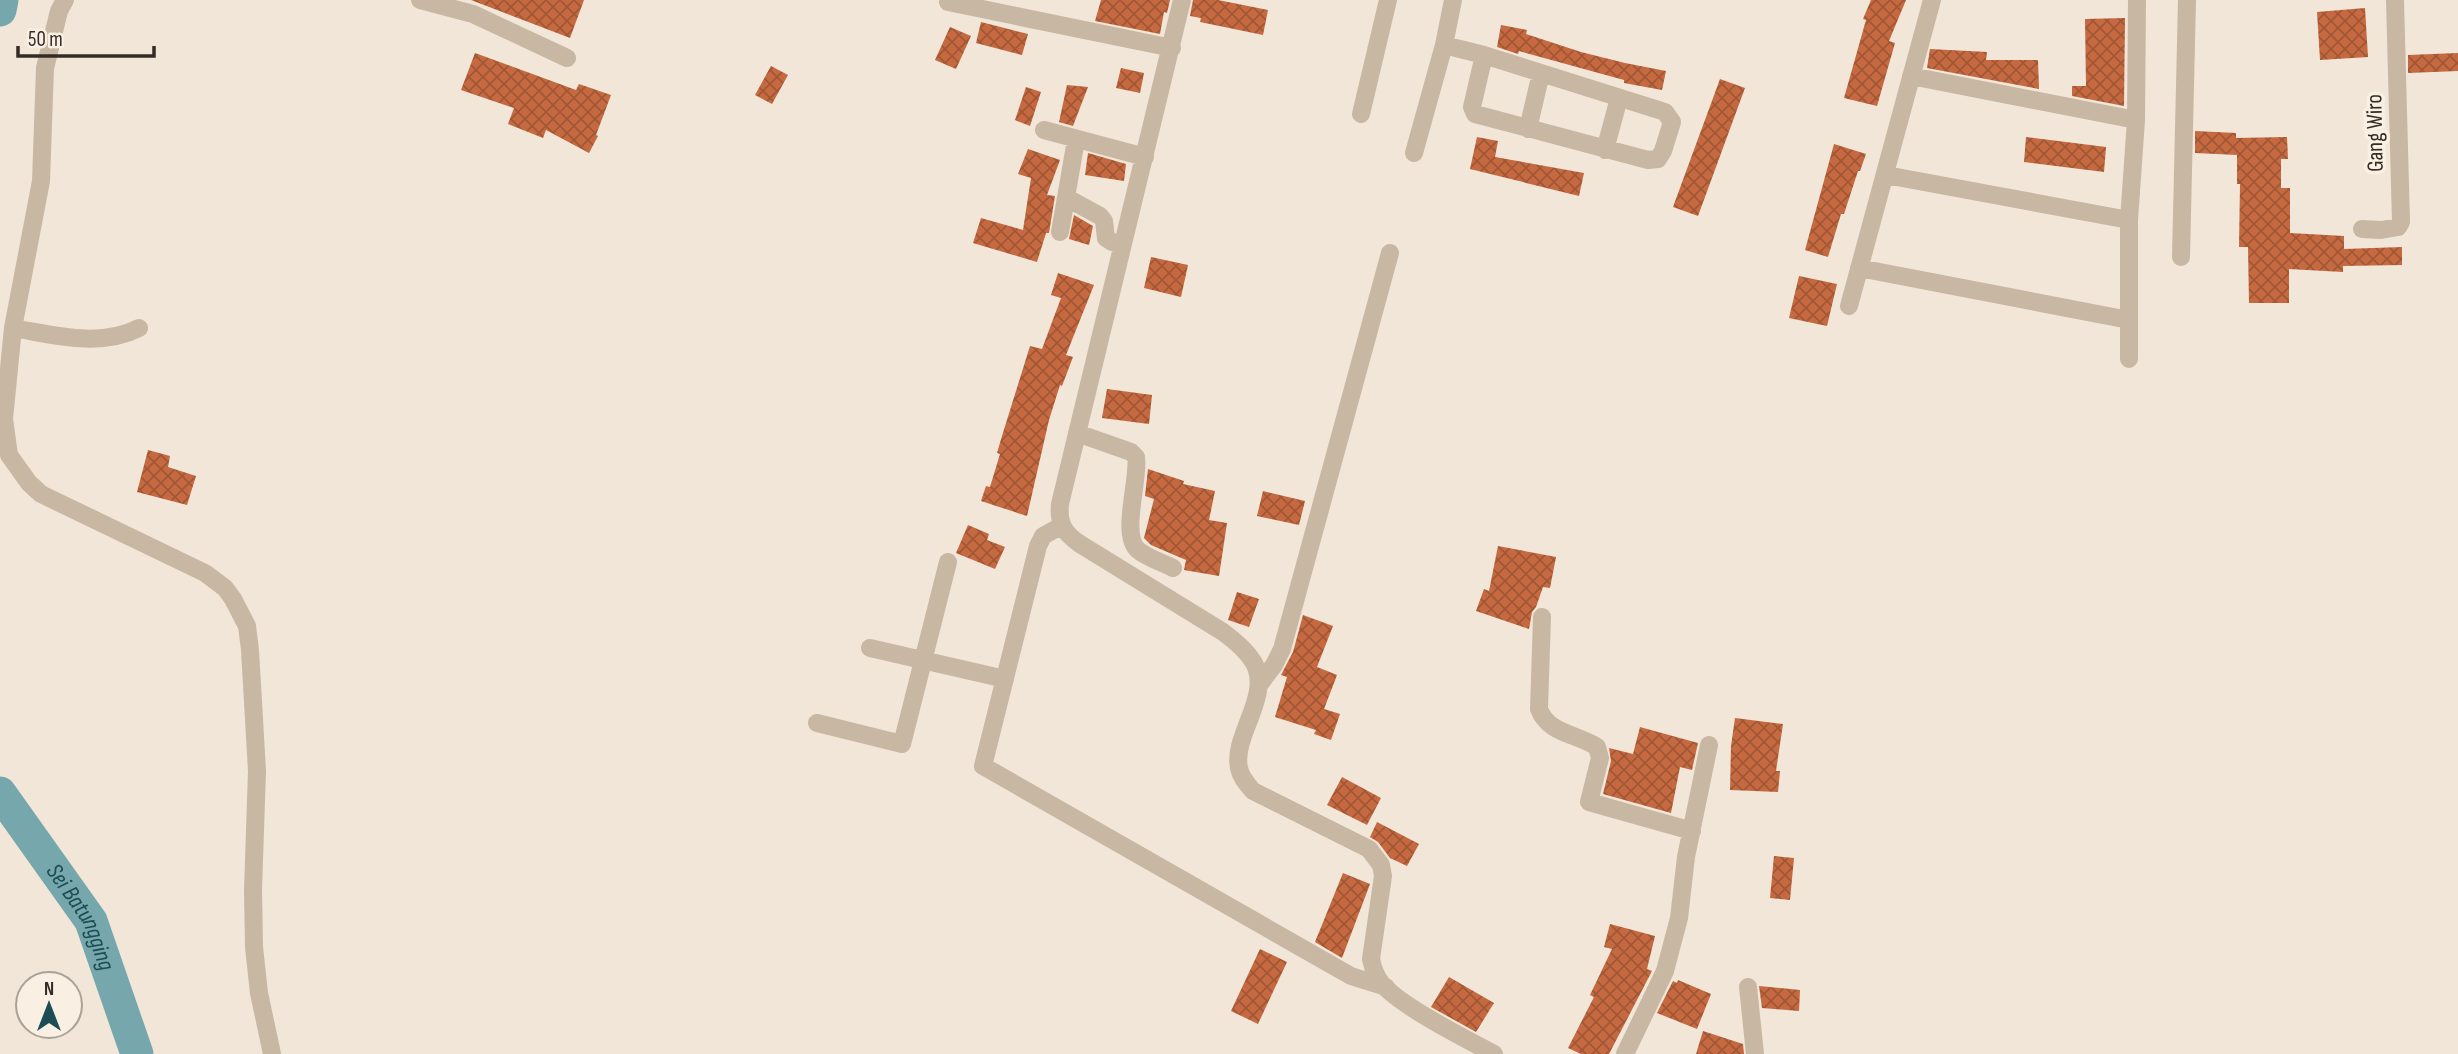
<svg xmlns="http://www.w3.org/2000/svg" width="2458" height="1054" viewBox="0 0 2458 1054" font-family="'Sofia Sans Condensed',sans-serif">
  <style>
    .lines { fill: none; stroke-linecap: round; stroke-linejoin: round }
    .river { stroke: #76a7ad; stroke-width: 33 }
    .building { fill: url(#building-cross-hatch) }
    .minor { stroke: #c8b7a3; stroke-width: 18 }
    .labels { text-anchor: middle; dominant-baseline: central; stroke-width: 7; stroke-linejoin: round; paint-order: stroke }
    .street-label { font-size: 23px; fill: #332b25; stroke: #f9f0e3 }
    .water-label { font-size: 24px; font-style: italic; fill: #1b4d54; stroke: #f9f0e3 }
  </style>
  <defs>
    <pattern id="building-cross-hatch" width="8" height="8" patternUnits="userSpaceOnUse" patternTransform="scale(1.75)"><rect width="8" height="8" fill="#c66940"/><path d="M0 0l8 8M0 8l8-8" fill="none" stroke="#a15735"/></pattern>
  </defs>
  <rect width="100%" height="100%" fill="#f1e6d7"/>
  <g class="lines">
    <!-- river -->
    <g class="river">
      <path d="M0,10L2,0"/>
      <path id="s1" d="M0,793L91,921L137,1054"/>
    </g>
  </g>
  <!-- building -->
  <path class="building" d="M471,0H584L570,38Z
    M1101,0H1170L1167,13L1164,12L1160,34L1095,21Z
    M1193,0H1218L1268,10L1263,35L1200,22L1201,18L1190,16Z
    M1871,0H1906L1889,41L1895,43L1877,106L1844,98L1866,20L1863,19Z
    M2365,8L2368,57L2320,60L2317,12Z
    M2125,18L2124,106L2072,96V86H2086L2085,19Z
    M981,22L1028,34L1022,55L976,43Z
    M1501,25L1527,30L1526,34L1581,52L1625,63L1666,71L1662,90L1624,83V80L1519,51L1518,54L1497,47Z
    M950,27L971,36L956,69L935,60Z
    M1930,49L1987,52L1986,60H2038L2039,89L1927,68Z
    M475,53L576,90L579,84L611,95L596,135L598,136L589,153L546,130L543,138L508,124L514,108L461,90Z
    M2458,53V71L2408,73V55Z
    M771,66L788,75L772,104L755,95Z
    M1121,68L1144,73L1140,93L1116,88Z
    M1720,79L1745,88L1698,216L1673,207Z
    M1067,85L1088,87L1073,126L1059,122Z
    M1026,87L1041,92L1030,126L1015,120Z
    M2195,131L2236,133V138L2287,137L2288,159H2281V188H2290V233L2344,236V249L2402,247V265L2343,266V272L2289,269V303H2249L2248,247H2239L2240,184H2237V155L2195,153Z
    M1477,137L1498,141L1495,157L1584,173L1579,196L1470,169Z
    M2026,137L2106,147L2104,172L2024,162Z
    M1834,144L1866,154L1860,171H1858L1844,214H1841L1828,257L1805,250Z
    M1028,149L1060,160L1047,195L1055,196L1049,233H1046L1037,262L973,243L981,218L1023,230L1031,178L1018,174Z
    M1088,153L1126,164L1124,181L1085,175Z
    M1074,215L1093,226L1089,245L1069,239Z
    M1151,257L1188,265L1181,297L1144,288Z
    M1058,273L1094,285L1066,355L1073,357L1062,386L1060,385L1049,420L1027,516L981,501L986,486L990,487L1000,454L997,453L1002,436L1030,346L1042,349L1061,298L1051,295Z
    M1799,276L1837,284L1827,326L1789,318Z
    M1107,389L1152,395L1149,424L1102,418Z
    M148,450L170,456L168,467L196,476L187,505L137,492Z
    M1148,469L1184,481L1183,484L1215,491L1209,520L1227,523L1219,576L1184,570L1186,560L1151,545L1144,538L1154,499L1145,496Z
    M1263,491L1305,501L1299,525L1257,516Z
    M968,525L989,534L987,540L1005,547L995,569L956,553Z
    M1498,546L1556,557L1550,588L1543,587L1536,607L1532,612L1529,629L1476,611L1484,589L1489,591Z
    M1237,592L1259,599L1249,627L1228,620Z
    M1303,615L1333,626L1317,667L1337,675L1324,709L1340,714L1331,740L1314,734L1316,730L1275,717L1287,677L1281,675L1293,652Z
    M1735,718L1783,724L1776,771H1780L1778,792L1730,790L1731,746Z
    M1640,727L1698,743L1692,770L1680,767L1671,813L1603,794L1611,761L1609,748L1633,754Z
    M1342,777L1381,798L1367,825L1327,805Z
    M1377,822L1419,844L1407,866L1390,858L1378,842L1370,837Z
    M1774,856L1794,858L1790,900L1770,898Z
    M1343,873L1370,884L1342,958L1315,942Z
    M1610,924L1655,936L1647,969L1652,971L1609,1054H1581L1568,1048L1594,997L1590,995L1612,949L1604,947Z
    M1260,949L1287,962L1258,1024L1231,1011Z
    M1449,977L1494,1003L1476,1032L1431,1007Z
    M1678,980L1711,994L1697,1029L1657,1013L1673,981L1677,983Z
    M1759,986L1800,990L1799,1011L1762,1008Z
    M1703,1031L1743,1044L1744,1054H1696Z"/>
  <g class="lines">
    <!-- minor -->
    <path class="minor" d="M65,0L59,11L45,68L41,181L13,328L4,419L9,455L29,483L41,494L205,573L225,588L233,599L247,626L250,650L257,771L253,890L254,947L259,993L272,1054
      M420,0L473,14L567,58
      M1182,0L1060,504C1058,524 1064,533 1080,544L1223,632C1234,640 1247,651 1254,663C1272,696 1232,736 1239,768C1241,778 1247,784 1253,791L1369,849L1381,865L1383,876L1371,959C1373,969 1376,977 1382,984C1402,1007 1466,1039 1494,1054
      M948,2L1172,48
      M1444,45L1484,55L1665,112L1672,122L1663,151L1658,159L1648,160L1475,114L1472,107L1484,55
      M1911,76L2136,120
      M1361,114L1388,0
      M1528,129L1541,73
      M1044,130L1145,157
      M1605,150L1619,98
      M1414,153L1444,45L1453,0
      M1886,175L2129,220
      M1067,198L1100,216L1104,221L1106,238L1112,242L1123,244
      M2362,229L2381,230L2398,227L2401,222L2395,0
      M1060,232L1076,140
      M2181,257L2187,0
      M1859,268L2129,320
      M1849,306L1932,0
      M13,328C54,335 100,348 139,328
      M2129,359V220L2136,120L2137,0
      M1077,433L1131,452L1136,457C1140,477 1120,535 1138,550C1147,558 1162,562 1173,568
      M1061,526L1043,536L1038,546L983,766L1351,976L1386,987
      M1542,617L1539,709C1548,734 1578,734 1597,747L1600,758L1589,802L1692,831
      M870,648L1005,679
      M1259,685L1274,665L1282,649L1390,253
      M817,723L902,744L948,562
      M1748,987L1755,1054
      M1625,1054L1665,971L1679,918L1686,857L1709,745"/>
  </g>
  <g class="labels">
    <!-- street labels -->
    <g class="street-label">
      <text transform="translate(2375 133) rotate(-91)">Gang Wiro</text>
    </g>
    <!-- water labels -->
    <g class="water-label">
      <text stroke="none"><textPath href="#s1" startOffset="149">Sei Batungging</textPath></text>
    </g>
  </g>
  <!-- north arrow -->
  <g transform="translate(49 1005)"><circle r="33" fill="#f9f0e3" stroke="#aaa197" stroke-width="2"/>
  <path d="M0-5L12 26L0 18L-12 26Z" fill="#1b4d54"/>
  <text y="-10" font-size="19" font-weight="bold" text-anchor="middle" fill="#332b25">N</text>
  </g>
  <!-- scale -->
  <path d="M18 46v10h136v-10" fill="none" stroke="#332b25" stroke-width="3.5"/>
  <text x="28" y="46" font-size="21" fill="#332b25" stroke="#f9f0e3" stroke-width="5" paint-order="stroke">50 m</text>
</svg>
